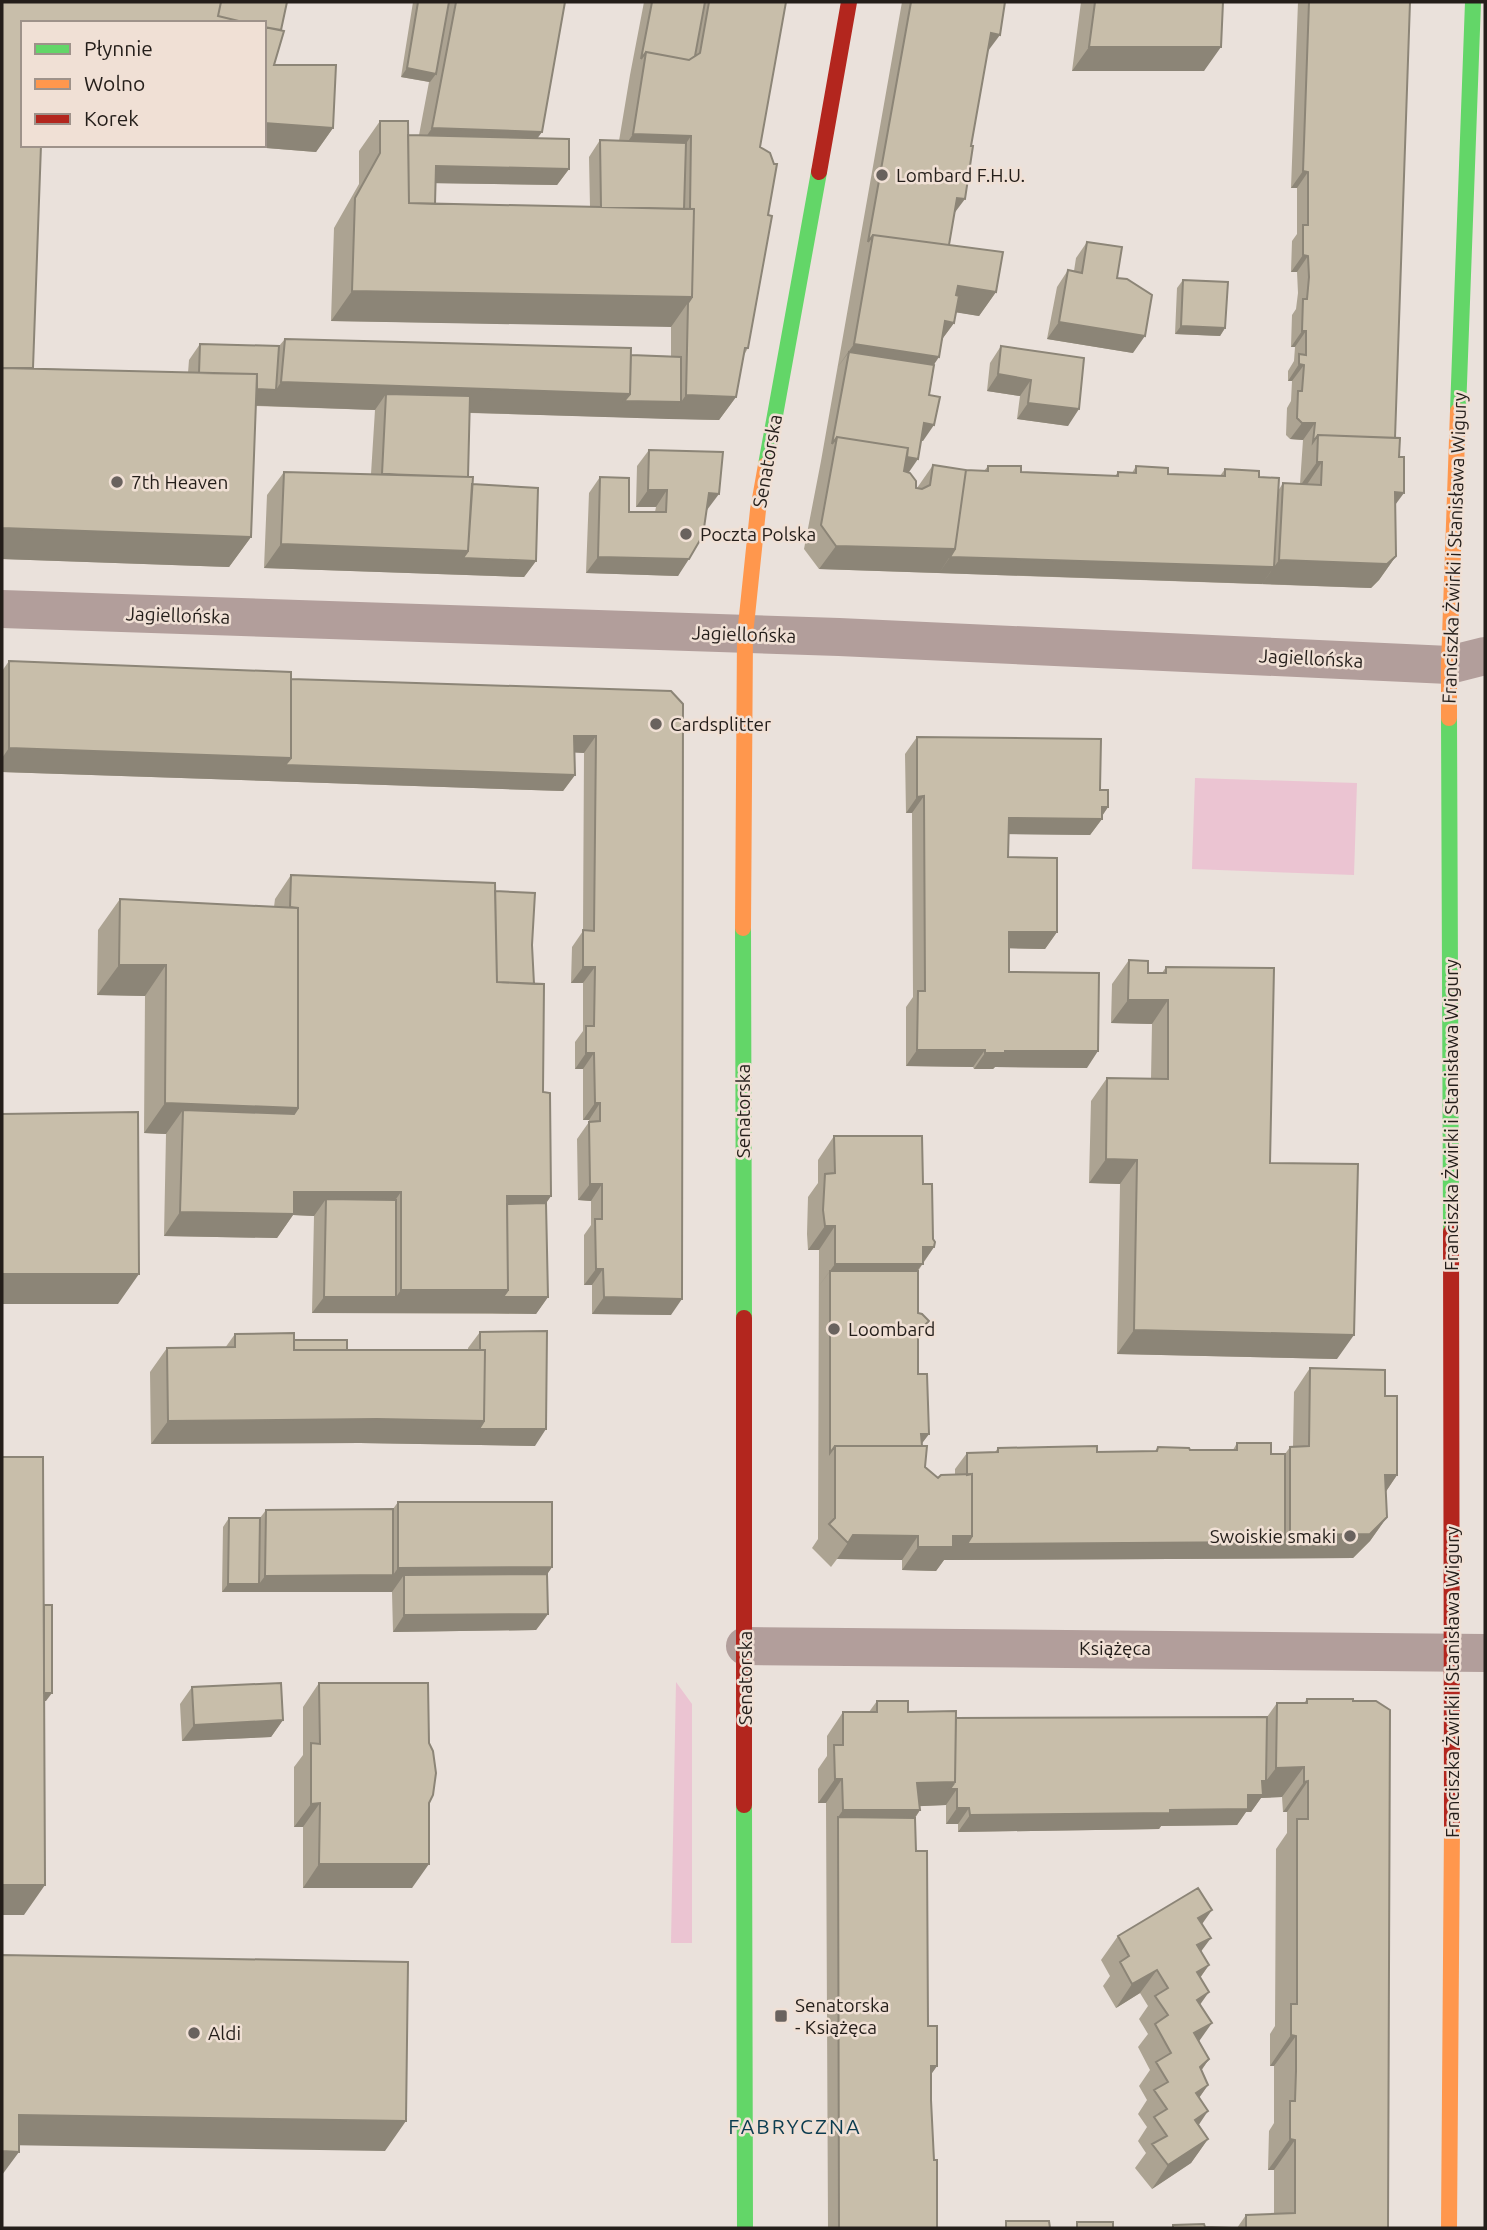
<svg xmlns="http://www.w3.org/2000/svg" width="1487" height="2230" viewBox="0 0 1487 2230" font-family="Ubuntu,sans-serif">
  <style>
    .green { fill: #ebc4d2 }
    .lines { fill: none; stroke-linecap: round; stroke-linejoin: round }
    .street { stroke: #b29e9b; stroke-width: 38 }
    .fast { stroke: #63d668; stroke-width: 16 }
    .slow { stroke: #ff974d; stroke-width: 16 }
    .jam { stroke: #b3261e; stroke-width: 16 }
    .wall { fill: #aca392 }
    .shaded-wall { fill: #8c8577 }
    .building { fill: #c8beaa; stroke: #8c8577; stroke-width: 2 }
    .poi-dot { fill: #69625e; stroke: #f0e0d5; stroke-width: 2.5 }
    .labels { text-anchor: middle; dominant-baseline: central; stroke-width: 5; stroke-linejoin: round; paint-order: stroke }
    .poi-label { font-size: 19px; fill: #241e1a; stroke: #f0e0d5; text-anchor: start }
    .street-label { font-size: 19px; fill: #241e1a; stroke: #f0e0d5 }
    .neighbourhood-label { font-size: 21px; letter-spacing: 2px; fill: #0b3c50; stroke: #f0e0d5 }
  </style>
  <rect width="100%" height="100%" fill="#eae1db"/>
  <!-- green -->
  <path class="green" d="M1195,778L1357,783L1354,875L1192,869Z
    M676,1682L692,1704V1943H671Z"/>
  <g class="lines">
    <!-- street -->
    <path class="street" d="M2,609L839,637L1449,665L1485,656
      M745,1646L1485,1653"/>
    <!-- fast -->
    <path class="fast" d="M1458,411L1473,2
      M766,465L819,172
      M1449,718L1451,1232
      M743,928L744,1318
      M744,1805L745,2228"/>
    <!-- slow -->
    <path class="slow" d="M1449,718V665L1458,411
      M743,928L745,635L758,510L766,465
      M1449,2228L1452,1825"/>
    <!-- jam -->
    <path class="jam" d="M819,172L849,2
      M1451,1232L1452,1825
      M744,1318V1805"/>
  </g>
  <!-- wall -->
  <path class="wall" d="M2,2H287L281,30L284,31L274,65H336L333,128L316,152L254,147L194,145H264V23H23V145H41L33,368L188,373L189,360L200,344L279,346L285,339L631,348V355L671,356V326L331,321L334,228L359,184V151L380,121H408V135H419L429,82L401,77L413,2H565L542,132L537,138L569,139V169L557,185L435,183V204L590,207L589,157L600,140L619,141L630,75L644,2H786L760,147L770,153L774,164H777L768,215L772,216L748,348L744,355L736,397L719,420L470,413L468,477H473L472,484L538,488L536,561L524,577L264,568L267,495L284,472L371,474L375,410L256,406L251,537L229,567L2,559Z
    M902,2H1005L987,51L954,215L949,245L996,292L979,316L956,312L954,323L943,338L934,365L923,441H921L908,473L916,488H917L933,465L966,470L984,471L988,466L1021,472L1115,476L1118,472L1132,473L1136,466L1168,474L1220,476L1225,469L1259,477L1278,491L1283,483L1300,484L1303,440L1290,439L1286,435L1287,408L1291,401L1292,381H1288V371L1294,361L1295,347H1291L1292,315L1296,309L1298,293L1297,272H1291L1292,241L1297,234V188H1291L1298,2H1410L1395,438L1396,556L1379,580L1371,588L819,569L804,549L821,461Z
    M1081,2H1223L1204,71H1072Z
    M1087,242L1117,278L1133,353L1047,339L1057,287L1068,270L1074,271L1076,258Z
    M1183,280L1225,328L1220,336L1175,334L1177,288Z
    M1001,346L1084,358L1068,426L1017,419L1020,396L987,391L990,363Z
    M649,450L707,510L678,576L586,573L589,493L600,477L629,512H655L656,507H636L637,466Z
    M9,661L291,679L671,691V1315L592,1314V1285H584V1235L591,1225V1201L578,1200L577,1139L589,1122V1120H583V1069H575V1042L583,1031V983H571L572,947L583,931L584,753L574,752L575,775L563,791L2,772V671Z
    M917,737L1100,790L1108,807L1102,816V819L1090,835L1009,834L1008,857L1057,932L1045,949L1009,948V972L1087,1068L995,1067L993,1069H974L973,1067L906,1066V1007L913,997L912,813H906L905,754Z
    M291,875L495,891L532,945L534,984L551,1196L546,1203L548,1297L536,1314L312,1313L314,1216L293,1215L277,1238L164,1236L166,1134L144,1133L145,996L97,995L98,930L120,899L274,907L275,899Z
    M1129,960L1148,973H1162L1166,967L1270,1163L1337,1359L1117,1354L1120,1184L1089,1183L1091,1101L1107,1078L1151,1079L1152,1024L1111,1023L1112,984Z
    M834,1136L933,1239L934,1247L918,1271V1374L929,1434L922,1443L925,1467L938,1478L955,1475V1469L967,1453L995,1452L998,1448L1097,1452L1155,1451L1158,1447L1190,1450H1233L1237,1443L1271,1454H1285L1290,1447H1293L1294,1392L1310,1368L1385,1396L1397,1475L1386,1491L1387,1517L1370,1541L1353,1558L944,1560L936,1571L902,1570V1560L837,1559L831,1567L812,1548L818,1539L819,1250H808L807,1234L808,1197L818,1183V1160Z
    M480,1332L535,1446L360,1443L151,1444L150,1372L167,1348H225L235,1334L294,1340L347,1350H468V1348Z
    M398,1502L552,1567L547,1574L548,1614L536,1630L393,1632L392,1592H222L223,1527L229,1518H260L266,1510L393,1509Z
    M319,1683L429,1803L412,1888H303V1827H294V1767L303,1755V1707Z
    M192,1687L283,1720L271,1737L182,1741L180,1704Z
    M1307,1699L1388,2228H1237L1246,2215L1274,2214V2170H1268L1269,2131L1274,2123V2066H1270V2034L1275,2026L1276,1849L1287,1833V1812H1283L1282,1797L1261,1798L1251,1812H1246L1237,1825L1161,1826L1159,1829L958,1832V1824H946V1805L920,1806V1810L915,1818L916,1851L928,2026L937,2066L931,2074V2100L937,2228H828L826,1803H818V1769L827,1756V1736L843,1712H869L877,1701L908,1712L956,1718L1267,1717L1277,1703H1304Z
    M1202,1924L1201,1951L1209,1965L1200,1978L1199,2041L1209,2059L1201,2071L1208,2085L1199,2098V2125L1208,2139L1191,2163L1152,2189L1135,2168L1146,2153L1138,2141L1147,2127L1138,2114L1147,2100L1139,2086L1150,2070L1138,2047L1148,2034L1139,2019L1148,2006L1140,1993L1116,2008L1103,1986L1110,1976L1101,1960L1118,1936Z"/>
  <!-- shaded-wall -->
  <path class="shaded-wall" d="M991,33L1000,35L988,51L979,49Z
    M1089,47H1221L1204,71H1072Z
    M407,68L436,74L430,82L401,77Z
    M264,123L333,128L316,152L254,147L194,145H264Z
    M432,128L542,132L525,155L416,152Z
    M633,134L691,136L675,160L617,158Z
    M436,166L569,169L557,185L424,183Z
    M1303,171L1308,172L1297,188H1291Z
    M957,198L965,199L953,215Z
    M1303,255L1308,256L1297,272H1291Z
    M958,286L996,292L979,316L941,310Z
    M352,291L692,297L671,327L331,321Z
    M945,321L954,323L937,346Z
    M1059,322L1145,336L1133,353L1047,339Z
    M1181,326L1225,328L1220,336L1175,334Z
    M1302,331H1306L1295,347H1291Z
    M854,344L939,357L923,381L849,352L837,368Z
    M1299,364L1304,365L1292,381H1288Z
    M998,374L1031,380L1020,396L987,391Z
    M281,382L630,394L681,402L669,419L385,410L386,394L375,410L187,403L199,387L276,390Z
    M686,395L736,397L719,420L669,419Z
    M1028,403L1079,409L1068,426L1017,419Z
    M924,423L934,425L923,441L913,439Z
    M1302,423H1315L1303,440L1290,439Z
    M836,445L918,459L907,475Z
    M1317,462H1322L1306,486H1300Z
    M648,490H667L656,507H636Z
    M1395,492L1404,493L1387,516Z
    M709,493L719,494L707,510L698,509Z
    M2,528L251,537L229,567L2,559Z
    M281,544L468,551L536,561L524,577L264,568Z
    M836,546L955,549L939,573L819,569Z
    M1396,556L1379,580L1371,588L1262,584L1279,560Z
    M598,557L689,559L678,576L586,573Z
    M950,557L1274,567L1262,584L939,573Z
    M574,736H596L584,753L563,752Z
    M9,748L291,758L575,775L563,791L2,772V758Z
    M924,796L912,813H906L917,797Z
    M1102,807H1108L1100,819H1102L1090,835L998,834L1009,818Z
    M1009,932H1057L1045,949L998,948Z
    M119,965H166L145,996L97,995Z
    M583,967H595L583,983H571Z
    M1128,1000H1168L1152,1024L1111,1023Z
    M917,1050H985L973,1067L906,1066Z
    M1005,1051H1098L1087,1068L995,1067L993,1069H974L985,1053Z
    M586,1053H594L583,1069H575Z
    M165,1103L298,1108L277,1138L183,1110L166,1134L144,1133Z
    M595,1103H600L589,1120H583Z
    M1106,1159L1137,1160L1120,1184L1089,1183Z
    M590,1184H602L591,1201L578,1200Z
    M294,1192H401L384,1216L326,1199L314,1216L293,1215L277,1238L164,1236L180,1212Z
    M507,1196H551L535,1219L502,1220Z
    M825,1226H835L819,1250H808Z
    M923,1247H934L906,1287L830,1271L818,1287L835,1264Z
    M596,1269H603L592,1285H584Z
    M2,1274H139L118,1304H2Z
    M401,1290H508L492,1313H312L324,1297H396Z
    M503,1297H548L536,1314L492,1313Z
    M604,1297L682,1299L671,1315L592,1314Z
    M929,1321L918,1338V1328Z
    M1134,1330L1354,1335L1337,1359L1117,1354Z
    M377,1419L484,1421L546,1429L535,1446L360,1443L151,1444L168,1421Z
    M921,1434H929L917,1450Z
    M1385,1475H1397L1381,1499Z
    M1387,1517L1370,1541L1353,1558L944,1560L936,1571L902,1570L918,1547L953,1536L1285,1542L1290,1535Z
    M853,1535L918,1536L902,1560L837,1559Z
    M552,1567L536,1591L404,1575L392,1592H222L228,1584H259L265,1576L393,1575L398,1568Z
    M548,1614L536,1630L393,1632L404,1615Z
    M29,1693H52L46,1701L23,1702Z
    M283,1720L271,1737L182,1741L194,1725Z
    M1304,1767L1282,1797L1261,1798L1251,1812H1246L1237,1825L1161,1826L1159,1829L958,1832L970,1815L1170,1810L1248,1795L1262,1781H1266L1276,1768Z
    M835,1779H842L826,1803H818Z
    M1308,1781L1287,1812H1283L1304,1782Z
    M955,1782L957,1789L946,1805L901,1807L917,1783Z
    M320,1803L303,1827H294L311,1804Z
    M957,1808H969L958,1824H946Z
    M843,1810H920L904,1834L838,1817Z
    M319,1864H429L412,1888H303Z
    M2,1885H45L24,1915H2Z
    M1212,1910L1195,1934L1198,1918Z
    M1211,1938L1194,1961L1197,1945Z
    M1209,1965L1192,1989L1197,1972Z
    M1157,1970L1140,1993L1116,2008L1132,1984Z
    M1209,1992L1192,2016L1197,2000Z
    M1212,2023L1195,2047L1194,2033Z
    M1291,2035L1296,2036L1274,2066H1270Z
    M1209,2059L1193,2082L1200,2067Z
    M931,2066H937L925,2083Z
    M1208,2085L1191,2109L1196,2093Z
    M1208,2111L1192,2135L1195,2120Z
    M19,2115L406,2121L385,2151L2,2145Z
    M1208,2139L1191,2163L1152,2189L1168,2165Z
    M1290,2139L1295,2140L1274,2170H1268Z
    M2,2151L19,2152L2,2175Z"/>
  <!-- building -->
  <path class="building" d="M2,2H221L218,16L247,23H23V145H41L33,368H2Z
    M221,2H287L281,30L264,27V23H247L218,16Z
    M418,2H449L436,74L407,68Z
    M456,2H565L542,132L432,128Z
    M652,2H705L695,56L689,60L646,52L641,59Z
    M709,2H786L760,147L770,153L774,164H777L768,215L772,216L748,348H745L736,397L686,395L688,303L692,297L694,209H690L691,136L633,134L646,52L689,60L700,53Z
    M911,2H1005L1000,35L991,33L971,146H973L965,199L957,198L949,245L873,235L868,242Z
    M1095,2H1223L1221,47H1089Z
    M1309,2H1410L1395,438L1318,435L1313,442L1315,423H1302L1297,418L1298,391H1302L1304,365L1299,364V354L1306,355V331H1302L1303,299H1307L1309,277L1308,256L1303,255V225H1308V172L1303,171Z
    M264,27L284,31L274,65H336L333,128L264,123Z
    M380,121H408L409,203L694,209L692,297L352,291L355,198L380,153Z
    M408,135L569,139V169L436,166L435,204L409,203Z
    M600,140L686,143L684,209L601,207Z
    M873,235L1003,252L996,292L958,286L956,295L959,296L954,323L945,321L939,357L854,344Z
    M1087,242L1122,247L1117,278L1127,279L1152,295L1145,336L1059,322L1068,270L1082,273Z
    M1183,280L1228,282L1225,328L1181,326Z
    M285,339L631,348L630,394L281,382Z
    M200,344L279,346L276,390L257,389V374L199,373Z
    M1001,346L1084,358L1079,409L1028,403L1031,380L998,374Z
    M849,352L934,365L929,395L940,397L934,425L924,423L918,459L907,457L908,448L837,437L832,444Z
    M631,355L681,357V402L624,401L630,394Z
    M2,368L257,374L251,537L2,528Z
    M386,394L470,396L468,477L382,474Z
    M1318,435L1400,438L1399,457H1404V493L1395,492L1396,556L1387,564L1279,560L1283,483L1321,485L1322,462H1317Z
    M837,437L908,448L904,471L910,473L916,481V488L922,489L930,485L933,465L966,470L955,549L836,546L821,525Z
    M649,450L723,452L719,494L709,493L703,535L689,559L598,557L600,477L629,478V512H666L667,490H648Z
    M988,466H1021V472L1118,476V472L1136,473V466L1168,468V474L1225,476V469L1259,471V477L1279,478L1274,567L950,557L955,549L966,470L988,471Z
    M284,472L473,477L468,551L281,544Z
    M472,484L538,488L536,561L463,558L468,551Z
    M9,661L291,672V758L9,748Z
    M291,679L671,691L683,704L682,1299L604,1297L603,1269H596L595,1219H602V1184H590L589,1122L600,1121V1103H595L594,1053H586V1026H594L595,967H583V930L594,931L596,736H574L575,775L285,765L291,758Z
    M917,737L1101,739L1100,790H1108V807H1102V819L1009,818L1008,857L1057,858V932H1009V972L1099,973L1098,1051H1005V1053H985V1050H917L918,991H925L924,796L917,797Z
    M291,875L495,883L497,982L544,984L543,1092L550,1093L551,1196H507L508,1290H401V1192H294V1214L180,1212L183,1110L294,1114L298,1108V908L290,907Z
    M495,891L535,893L532,945L534,984L497,982Z
    M120,899L298,908V1108L165,1103L166,965H119Z
    M1129,960L1148,961V973H1166V967L1274,968L1270,1163L1358,1164L1354,1335L1134,1330L1137,1160L1106,1159L1107,1078L1168,1079V1000H1128Z
    M138,1112L139,1274H2V1114Z
    M834,1136H922L923,1184H932L933,1239L935,1242L934,1247H923V1264H835V1226H825L823,1210L825,1174L835,1173Z
    M326,1199L396,1200V1297H324Z
    M546,1203L548,1297H503L508,1290L507,1204Z
    M830,1271H918V1313L922,1314L929,1321L922,1328H918V1374H927L929,1434H921L922,1446H835L830,1453Z
    M547,1331L546,1429H479L484,1421L485,1350H480V1332Z
    M294,1333V1350H485L484,1421L377,1419L168,1421L167,1348L235,1347V1334Z
    M294,1340H347V1350H294Z
    M1310,1368L1385,1370V1396H1397V1475H1385L1387,1517L1370,1534L1290,1535V1447L1309,1446Z
    M1237,1443H1271V1454H1285V1542L967,1544L972,1536V1474L967,1475V1453L998,1452V1448L1049,1447L1097,1446V1452L1157,1451L1158,1447L1189,1448L1190,1450H1237Z
    M835,1446H927L925,1467L938,1478L941,1475L972,1474V1536H953V1547H918V1536L853,1535L848,1543L829,1524L835,1518Z
    M2,1457H43L45,1885H2Z
    M398,1502H552V1567L398,1568Z
    M393,1509V1575L265,1576L266,1510Z
    M229,1518H260L259,1584H228Z
    M547,1574L548,1614L404,1615V1575Z
    M44,1605H52V1693H44Z
    M281,1683L283,1720L194,1725L192,1687Z
    M319,1683H428L429,1743L433,1751L436,1773L433,1795L429,1803V1864H319L320,1803L311,1804V1743L320,1744Z
    M1307,1699H1353V1701H1376L1390,1710L1388,2228H1246V2215L1295,2213V2140L1290,2139V2101H1295L1296,2071V2036L1291,2035V2004H1297V1819H1308V1781L1304,1782V1767L1276,1768L1277,1703H1307Z
    M877,1701H908V1712L956,1711L955,1782L917,1783L920,1810H843L842,1779H835L834,1745H843V1712H877Z
    M1267,1717L1266,1781H1262L1263,1795H1248V1809L1170,1810V1813L970,1815L969,1808H957V1789H950L955,1782L956,1718Z
    M838,1817L915,1818L916,1851H927L928,2026H937V2066H931V2100L934,2160H937V2228H839Z
    M1198,1888L1212,1910L1198,1918L1211,1938L1197,1945L1209,1965L1197,1972L1209,1992L1197,2000L1212,2023L1194,2033L1209,2059L1200,2067L1208,2085L1196,2093L1208,2111L1195,2120L1208,2139L1168,2165L1152,2144L1167,2136L1154,2117L1167,2109L1154,2090L1168,2082L1156,2062L1171,2053L1155,2024L1168,2015L1155,1996L1168,1988L1157,1970L1132,1984L1120,1962L1129,1956L1118,1936Z
    M2,1955L408,1962L406,2121L19,2115V2152L2,2151Z
    M1006,2221H1049L1050,2228H1006Z
    M1077,2222H1113V2228H1064H1077Z
    M1204,2224L1205,2227L1232,2228H1173V2225Z"/>
  <!-- markers -->
  <g class="poi-dot">
    <circle cx="882" cy="175" r="7"/>
    <circle cx="117" cy="482" r="7"/>
    <circle cx="686" cy="534" r="7"/>
    <circle cx="656" cy="724" r="7"/>
    <circle cx="834" cy="1329" r="7"/>
    <circle cx="1350" cy="1536" r="7"/>
    <rect x="774" y="2009" width="14" height="14" rx="3.5"/>
    <circle cx="194" cy="2033" r="7"/>
  </g>
  <g class="labels">
    <!-- poi labels -->
    <g class="poi-label">
      <text x="896" y="175">Lombard F.H.U.</text>
      <text x="131" y="482">7th Heaven</text>
      <text x="700" y="534">Poczta Polska</text>
      <text x="670" y="724">Cardsplitter</text>
      <text x="848" y="1329">Loombard</text>
      <text x="1336" y="1536" text-anchor="end">Swoiskie smaki</text>
      <text x="795" y="2005">Senatorska<tspan x="795" dy="22">- Książęca</tspan></text>
      <text x="208" y="2033">Aldi</text>
    </g>
    <!-- street labels -->
    <g class="street-label">
      <text transform="translate(767 461) rotate(-80)">Senatorska</text>
      <text transform="translate(1454 548) rotate(-88)">Franciszka Żwirki i Stanisława Wigury</text>
      <text transform="translate(178 615) rotate(2)">Jagiellońska</text>
      <text transform="translate(744 634) rotate(2)">Jagiellońska</text>
      <text transform="translate(1311 658) rotate(3)">Jagiellońska</text>
      <text transform="translate(743 1111) rotate(-90)">Senatorska</text>
      <text transform="translate(1451 1115) rotate(-90)">Franciszka Żwirki i Stanisława Wigury</text>
      <text x="1115" y="1648">Książęca</text>
      <text transform="translate(745 1678) rotate(-90)">Senatorska</text>
      <text transform="translate(1452 1682) rotate(-90)">Franciszka Żwirki i Stanisława Wigury</text>
    </g>
    <!-- neighbourhood labels -->
    <g class="neighbourhood-label">
      <text x="795" y="2126">FABRYCZNA</text>
    </g>
  </g>
  <!-- border -->
  <rect width="1487" height="2230" fill="none" stroke="#241e1a" stroke-width="7"/>
  <!-- legend -->
  <rect x="21" y="21" width="245" height="126" fill="#f0e0d5" stroke="#9e928a" stroke-width="2"/>
  <rect x="35" y="44" width="35" height="10" fill="#63d668" stroke="#9e928a" stroke-width="2"/>
  <text x="84" y="56" font-size="21" fill="#241e1a">Płynnie</text>
  <rect x="35" y="79" width="35" height="10" fill="#ff974d" stroke="#9e928a" stroke-width="2"/>
  <text x="84" y="91" font-size="21" fill="#241e1a">Wolno</text>
  <rect x="35" y="114" width="35" height="10" fill="#b3261e" stroke="#9e928a" stroke-width="2"/>
  <text x="84" y="126" font-size="21" fill="#241e1a">Korek</text>
</svg>
